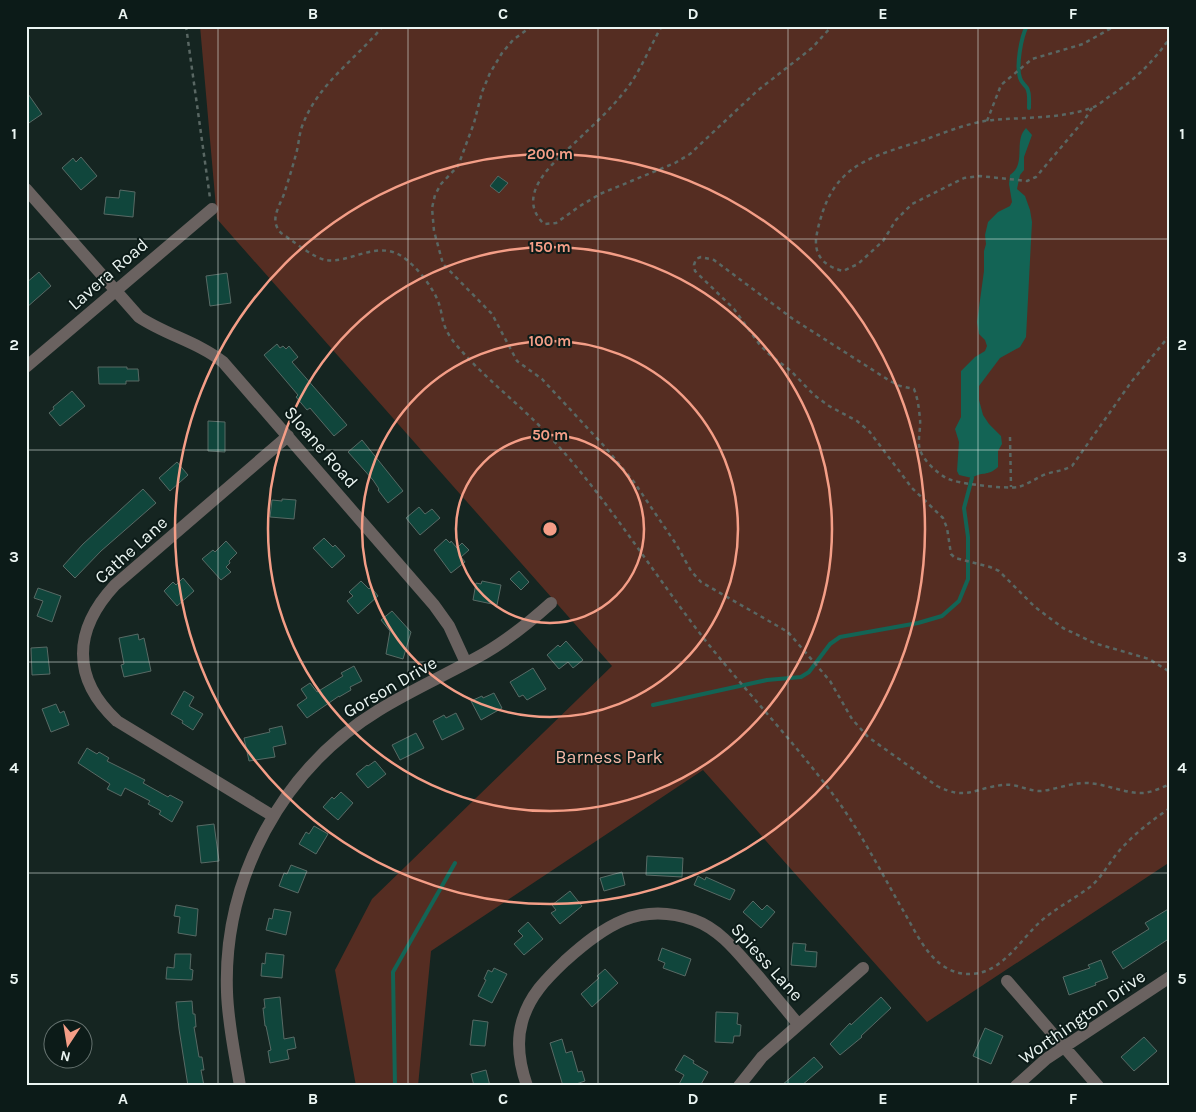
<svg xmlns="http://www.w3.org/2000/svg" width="1196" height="1112" viewBox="0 0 1196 1112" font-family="Karla,sans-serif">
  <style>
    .green { fill: #552d22 }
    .water { fill: #136455 }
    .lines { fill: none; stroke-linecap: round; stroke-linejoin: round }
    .stream { stroke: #136455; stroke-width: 4 }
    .building { fill: #10463c; stroke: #586a65 }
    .path { stroke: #596763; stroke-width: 2.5; stroke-dasharray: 4 4; stroke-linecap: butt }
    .minor { stroke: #6a6260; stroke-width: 12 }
    .grid { fill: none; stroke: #ebf5f2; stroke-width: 1; stroke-opacity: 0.55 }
    .ring { fill: none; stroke: #f49e87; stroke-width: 2.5 }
    .labels { text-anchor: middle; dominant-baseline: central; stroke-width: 4; stroke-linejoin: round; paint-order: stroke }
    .street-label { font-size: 18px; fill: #ebf5f2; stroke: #0c1b18 }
    .park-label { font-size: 18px; fill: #f6b8a7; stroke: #0c1b18 }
    .centre { fill: #f49e87; stroke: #0c1b18; stroke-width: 2.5 }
    .ring-label { font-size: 15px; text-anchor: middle; font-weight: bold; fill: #f49e87; stroke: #0c1b18; stroke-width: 4; stroke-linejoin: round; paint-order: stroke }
    .neatline { fill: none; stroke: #ebf5f2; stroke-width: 2 }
    .grid-label { font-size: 16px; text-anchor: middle; font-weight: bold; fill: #ebf5f2 }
  </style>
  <rect width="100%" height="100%" fill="#152521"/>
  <!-- green -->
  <path class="green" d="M200,26H1170V862L927,1022L703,770L431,951L418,1086H356L335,970L372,899L612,666L217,219Z"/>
  <!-- water -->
  <path class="water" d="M1026,128L1032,135L1024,157V170L1020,175L1017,189L1025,196L1030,210L1032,222L1026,337L1020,347L1000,358L979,386V400L983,415L989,424L1001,436L1002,444L998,451V467C987,477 982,471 972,478L959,475L957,471L959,442L955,429L961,417V371L975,357L985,351L987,346L985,340L979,334L977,322L984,271V251L986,244L985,235L988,222L998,212L1010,206L1012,202L1009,184L1010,175C1027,164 1013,141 1026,128Z"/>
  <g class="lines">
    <!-- stream -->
    <path class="stream" d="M1027,26C1021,37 1016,66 1020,78C1021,82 1024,84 1027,88C1030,93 1029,101 1029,108
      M653,705L767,680L801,677L809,672L830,644L840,637L918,623L942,616L959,601L968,579V537L964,508L972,478
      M395,1086L393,972L455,863"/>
  </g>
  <!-- building -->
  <path class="building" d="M26,91L42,114L26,125Z
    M81,157L97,176L81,190L62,168L73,158L76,162Z
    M498,176L508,183L499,193L490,186Z
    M120,190L135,192L133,217L104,214L106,197L119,198Z
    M39,272L51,286L26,308V283Z
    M227,273L231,303L210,306L206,276Z
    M277,344L280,348L283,346L286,349L289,346L298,357L292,362L347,425L334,436L310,408L307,410L296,397L298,395L264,355Z
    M98,367H127V369H138L139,381H126V384H99Z
    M72,391L85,406L60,426L49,413L54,409L53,407Z
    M208,421L225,422V452L208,451Z
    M362,440L403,491L388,503L378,490L379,489L373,480L348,452Z
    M177,462L188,475L170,491L159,478Z
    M143,489L156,503L101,551L75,578L63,566L83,544Z
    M282,499L296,500L294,519L270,517L272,500L282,501Z
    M419,507L425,514L432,509L440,518L420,535L406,518Z
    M324,538L333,547L335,545L345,556L332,568L313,548Z
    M446,539L450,543L451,541L457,548L462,543L469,550L461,557L465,562L451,573L434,550Z
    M226,541L237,553L229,561L230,563L226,567L231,572L221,580L202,559L213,550L215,552Z
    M519,571L529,582L521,590L510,579Z
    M183,578L194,591L177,606L164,591L173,582L176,585Z
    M361,581L369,589L371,587L378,596L358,614L347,601L353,596L349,592Z
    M482,581L501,585L497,605L473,600L476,583L481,584Z
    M38,588L61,596L52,622L37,616L43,601L34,598Z
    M392,611L411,632L403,659L386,654L390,631L381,620Z
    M138,634L139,640L144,638L151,671L124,677L121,665L124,664L119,638Z
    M566,641L583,660L573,668L568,662L559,669L547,655L558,645L560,647Z
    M47,647L50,674L32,675L31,648Z
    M354,666L362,681L350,687L351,690L339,697V696L307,718L297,705L307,698L301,689L310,683L317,692L343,676L341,673Z
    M533,668L546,689L527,700L523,695L519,697L510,682Z
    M184,691L194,697L189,706L203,714L193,730L182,723L183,721L171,714Z
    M494,693L502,708L481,720L471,701L482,696L483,698Z
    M56,704L60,713L64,711L69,725L51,732L42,709Z
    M456,713L464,729L442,740L433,721L444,715L446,718Z
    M282,726L286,744L273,747L275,757L249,761L244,738L270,732L269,729Z
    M416,733L424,748L400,760L392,745Z
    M87,748L97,754L99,752L109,758L107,761L145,780L143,783L168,797L170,795L183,802L172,822L159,814L161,811L148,804L150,801L125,788L121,796L107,789L110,784L78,763Z
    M375,761L386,774L368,788L356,774L367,765L368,766Z
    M341,792L353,803L338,820L323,807L332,797L334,799Z
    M214,824L219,861L201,863L197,826Z
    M314,826L328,834L316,854L299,844L306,832L309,834Z
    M647,856L683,858L682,877L646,875Z
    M291,865L307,871L298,893L279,886L284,873L287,874Z
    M622,872L625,885L604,891L600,878Z
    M698,876L705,880L706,877L735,890L730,900L694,885Z
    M570,891L582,906L560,924L551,913L556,910L552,905Z
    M753,901L762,910L767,905L775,912L761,928L743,912Z
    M176,905L198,909L196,936L178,933L180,917L174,916Z
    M1170,908V938L1123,969L1112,952L1149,929L1145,923Z
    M274,909L291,912L286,935L266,930L269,918L272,919Z
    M528,922L543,939L524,955L514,944L523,936L518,931Z
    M793,943L806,944L805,951L817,952L816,967L791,965Z
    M662,948L691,959L685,976L663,968L665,963L658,960Z
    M266,953L284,955L282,978L261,976L262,963L265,964Z
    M175,954H191L190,969L193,970L192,980L166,979L167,967L174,968Z
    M1101,960L1108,978L1095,983L1096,985L1069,995L1063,977L1090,968L1088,965Z
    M494,968L507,974L492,1003L478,996L486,980L484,979L488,970L492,972Z
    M605,969L618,983L592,1007L581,994L599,978L597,976Z
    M280,997L284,1039L294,1037L296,1048L287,1050L289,1059L270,1063L268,1051L271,1050L266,1026H265L263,1008H265L264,999Z
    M881,997L891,1008L861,1036L862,1037L840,1055L830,1044L850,1023L851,1025Z
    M192,1001L193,1014H195L196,1027H194L199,1057H202L204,1070H201L204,1086H188L179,1029L176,1002Z
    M716,1012L738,1013L737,1024L741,1025L740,1036H734L733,1043L715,1042Z
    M473,1020L488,1022L485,1046L470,1045Z
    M985,1028L1003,1036L991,1064L973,1056Z
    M1144,1037L1157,1051L1134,1071L1121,1057Z
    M562,1039L566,1053L572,1051L578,1072L582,1071L585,1081L570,1086H563L550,1043Z
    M684,1055L694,1061L693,1063L708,1072L700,1086H678L684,1075L675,1070Z
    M814,1057L823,1067L801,1086H781Z
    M486,1070L490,1086H474L471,1074Z"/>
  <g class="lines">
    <!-- path -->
    <path class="path" d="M186,26L210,198
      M383,26C357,58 318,84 303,124C299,133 299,144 296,154C293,166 289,178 285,191C281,205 268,219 281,233C292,240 313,258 326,260C350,264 377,239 403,257C416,266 434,288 439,304C442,312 442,322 446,329C450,339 459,348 466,356C493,385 525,409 552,439C609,501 653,573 705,640C749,695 798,746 840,804C864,838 883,876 904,912C914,929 923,949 938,962C946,969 957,974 968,974C1001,975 1019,941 1041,921C1056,908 1074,899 1090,887C1102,877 1109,863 1119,851C1134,834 1151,821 1170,808
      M532,26L513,40L502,53L490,73L482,92L474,123L458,166L441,184L435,195L432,208L434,231L443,264L492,314L517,361L542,379L605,447L634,482L676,544L691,571L701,582L788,632L830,681L852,719L868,737L937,786C967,801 974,788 1003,785C1016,783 1027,791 1040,791C1055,790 1069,783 1085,783C1104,783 1123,793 1141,793C1151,793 1161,788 1170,784
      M662,26C650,46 642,68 628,87C616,103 601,118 586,132C565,154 510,191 544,224L556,223L580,206L600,194L675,163L690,154L757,91L812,48L832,26
      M1092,108L1085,119L1036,177L1027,181L980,176L964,178L912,204L896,220L883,241L858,264L843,271C827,267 815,258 816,240C817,230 820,220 823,211C840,161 879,155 924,140C946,132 970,122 993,120C1025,117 1060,119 1091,108C1098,106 1104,100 1110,96C1137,78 1151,64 1170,38
      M987,121L1001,85L1032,59L1083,44L1115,26
      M1170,335L1132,381L1072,466C1063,471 1055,471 1046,474C1036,478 1029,484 1018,487C1005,489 957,484 946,478C936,472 924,461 920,450C917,441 921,429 920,419C919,409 918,399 914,389L900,386L890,381L793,319L714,260L701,257L696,259L694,265L695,271L734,309L760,345L769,354L791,371L814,395L829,406L857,421L869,431L912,488L943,518L947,528L951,554L955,558L990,567L999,571L1035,607L1063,628L1094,643L1149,659L1170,672
      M1010,437L1011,487"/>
    <!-- minor -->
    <path class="minor" d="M26,189L139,317C166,335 198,342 223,362L434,605L449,626L466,663
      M26,367L212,209
      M273,816L117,721C71,678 73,630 115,585L288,436
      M1007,981L1098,1086
      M240,1086C235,1055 228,1024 227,992C223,879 282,769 379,710C413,689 450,673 485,653C509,639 531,621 551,603
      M527,1086C520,1066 516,1043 522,1022C529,996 546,979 565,961C604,926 639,901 694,920C722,930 740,956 759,977C772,993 785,1008 798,1024
      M739,1086L762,1057L863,968
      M1016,1086L1046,1059L1170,977"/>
  </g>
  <!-- grid -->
  <path class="grid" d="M218,26V1086M408,26V1086M598,26V1086M788,26V1086M978,26V1086M26,239H1170M26,450H1170M26,662H1170M26,873H1170"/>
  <!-- distance rings -->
  <g class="ring">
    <circle cx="550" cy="529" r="94"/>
    <circle cx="550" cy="529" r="188"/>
    <circle cx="550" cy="529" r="282"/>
    <circle cx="550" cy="529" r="375"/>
  </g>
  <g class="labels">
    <!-- street labels -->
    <g class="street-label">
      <text transform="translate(108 274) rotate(-41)">Lavera Road</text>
      <text transform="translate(321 447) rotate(49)">Sloane Road</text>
      <text transform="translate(131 550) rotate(-42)">Cathe Lane</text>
      <text transform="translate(390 687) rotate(-30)">Gorson Drive</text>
      <text transform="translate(767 962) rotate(48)">Spiess Lane</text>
      <text transform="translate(1082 1017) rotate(-35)">Worthington Drive</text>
    </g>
    <!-- park labels -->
    <g class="park-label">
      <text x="609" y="757">Barness Park</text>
    </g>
  </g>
  <circle cx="550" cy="529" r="8" class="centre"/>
  <g class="ring-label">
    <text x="550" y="159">200 m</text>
    <text x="550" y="252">150 m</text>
    <text x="550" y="346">100 m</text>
    <text x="550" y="440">50 m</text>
  </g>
  <!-- border -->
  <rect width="1196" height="1112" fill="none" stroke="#0c1b18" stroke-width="55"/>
  <!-- north arrow -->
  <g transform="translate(68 1044) rotate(192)"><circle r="24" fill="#0c1b18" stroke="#65726f"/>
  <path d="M0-4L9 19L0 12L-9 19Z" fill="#f49e87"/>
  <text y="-8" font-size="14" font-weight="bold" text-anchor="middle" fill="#ebf5f2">N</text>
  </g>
  <rect x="28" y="28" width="1140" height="1056" class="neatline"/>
  <g class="grid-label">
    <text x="123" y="19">A</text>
    <text x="313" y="19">B</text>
    <text x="503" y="19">C</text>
    <text x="693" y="19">D</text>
    <text x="883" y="19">E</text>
    <text x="1073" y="19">F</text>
    <text x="14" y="139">1</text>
    <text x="1182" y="139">1</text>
    <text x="14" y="350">2</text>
    <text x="1182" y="350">2</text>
    <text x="14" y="562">3</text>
    <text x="1182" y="562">3</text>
    <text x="14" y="773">4</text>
    <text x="1182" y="773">4</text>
    <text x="14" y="984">5</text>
    <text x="1182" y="984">5</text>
    <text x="123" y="1104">A</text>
    <text x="313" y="1104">B</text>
    <text x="503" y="1104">C</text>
    <text x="693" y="1104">D</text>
    <text x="883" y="1104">E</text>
    <text x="1073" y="1104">F</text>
  </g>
</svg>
